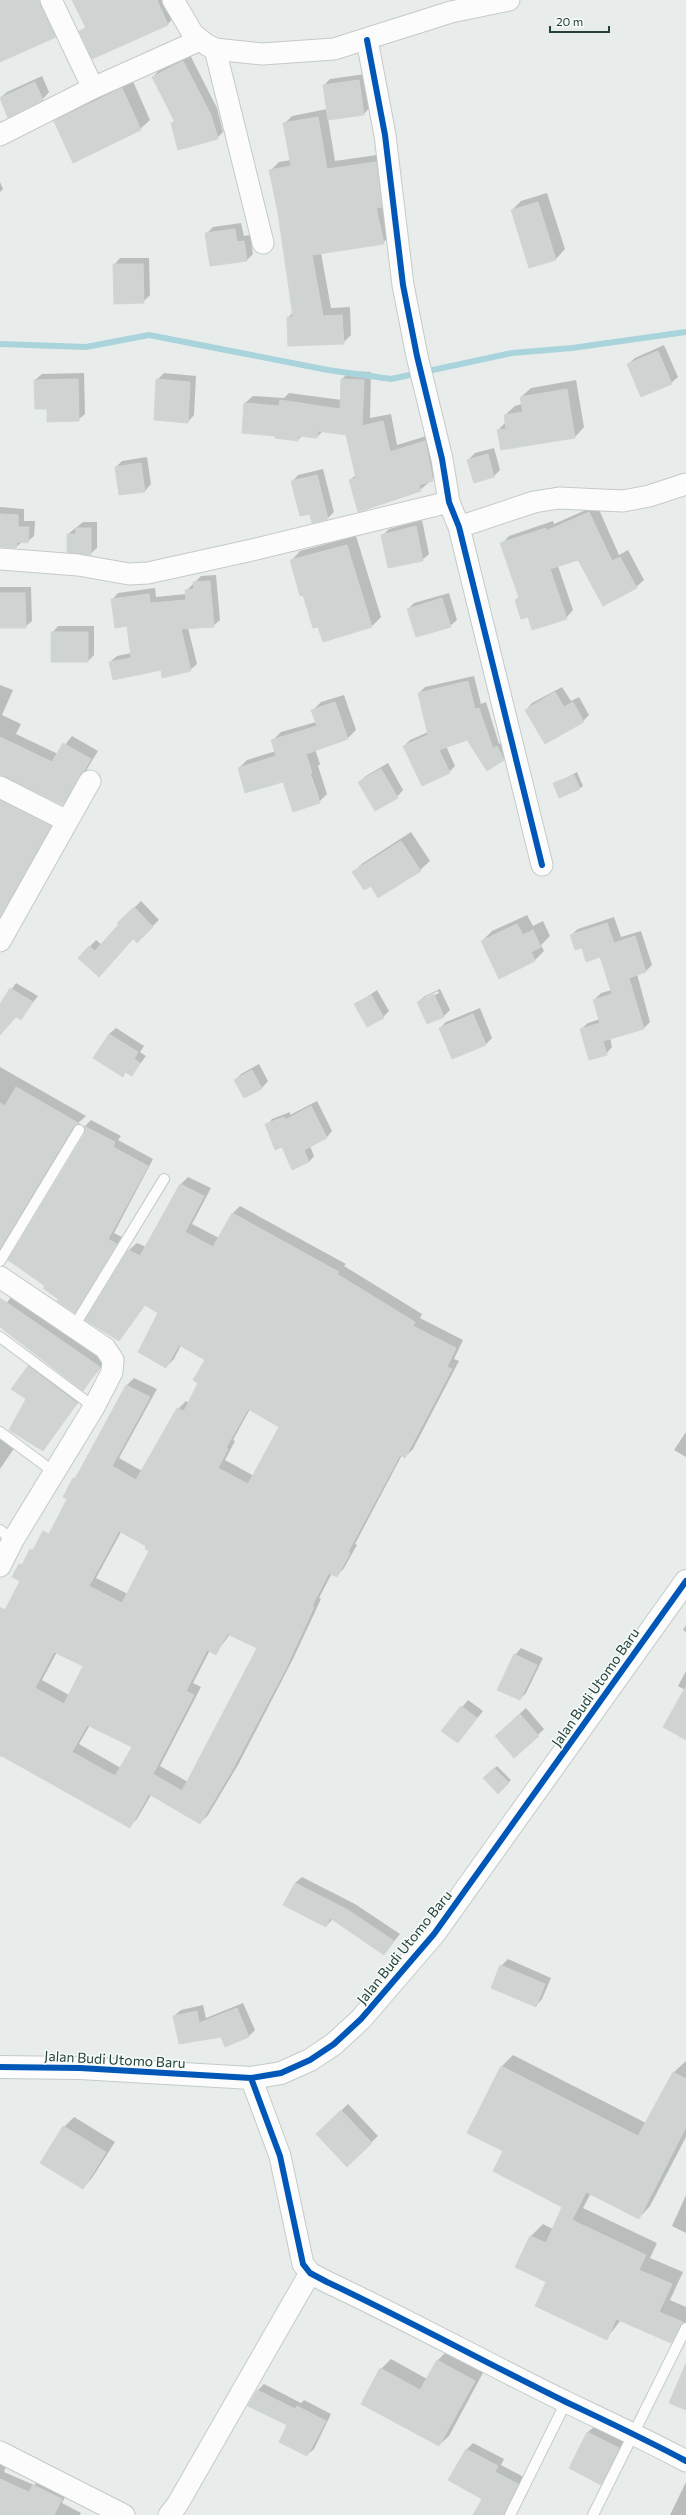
<svg xmlns="http://www.w3.org/2000/svg" width="686" height="2515" viewBox="0 0 686 2515" font-family="Commissioner,sans-serif">
  <style>
    .shadow { fill: #0003; fill-rule: evenodd }
    .lines { fill: none; stroke-linecap: round; stroke-linejoin: round }
    .stream { stroke: #a9d4db; stroke-width: 6 }
    .building { fill: #cfd4d2; stroke: #d1d6d4; fill-rule: evenodd }
    .lane-casing { stroke: #c5cac8; stroke-width: 12 }
    .street-casing { stroke: #c5cac8; stroke-width: 23 }
    .secondary-casing { stroke: #c3cbc8; stroke-width: 24 }
    .lane { stroke: #fcfcfc; stroke-width: 10 }
    .street { stroke: #fcfcfc; stroke-width: 21 }
    .secondary { stroke: #fcfcfc; stroke-width: 22 }
    .cycleway-casing { stroke: #f7fbf9; stroke-width: 8 }
    .cycleway { stroke: #0057b8; stroke-width: 6 }
    .labels { text-anchor: middle; dominant-baseline: central; stroke-width: 3; stroke-linejoin: round; paint-order: stroke }
    .street-label { font-size: 14px; fill: #24423a; stroke: #f7fbf9 }
  </style>
  <rect width="100%" height="100%" fill="#e8edeb"/>
  <!-- shadow -->
  <path class="shadow" d="M0,0H51L63,28L55,37L0,61Z
    M73,0H167L175,16L168,24L93,58L81,32L86,26Z
    M190,55L217,108L223,132L217,138L172,123L175,120L153,77L159,70Z
    M365,74L370,107L364,114L328,119L335,161L384,154L391,234L383,243L321,253L331,308L350,307L351,335L343,343L288,318L293,312L279,213L270,171L279,162L291,160L284,124L292,116L327,109L324,85L330,79Z
    M42,76L49,92L43,99L8,116L0,98L7,92Z
    M132,79L150,120L140,129L55,121L65,112Z
    M0,182L3,189L0,192Z
    M547,193L565,249L556,259L530,267L512,210L521,201Z
    M241,223L244,236L250,235L253,254L247,260L206,234L213,227Z
    M120,258H149L150,295L143,302L114,265Z
    M664,345L678,377L671,383L628,364L635,358Z
    M350,371L371,372L370,418L391,414L397,445L433,434L441,472L420,490L350,480L357,474L347,434L323,431L317,437L303,435L298,440L276,435L245,403L253,396L284,398L289,393L342,400V379Z
    M84,373L85,414L78,420L48,408L35,380L42,374Z
    M164,373L196,376L194,415L188,422L157,380Z
    M576,380L584,427L575,437L498,430L506,422L505,415L515,406L522,404L521,397L531,388Z
    M494,448L500,470L494,476L468,460L475,453Z
    M147,457L151,484L145,491L116,467L122,461Z
    M323,469L334,512L328,518L292,482L298,475Z
    M597,505L619,555L628,550L644,580L636,587L579,559L558,566L573,610L566,618L528,615L516,600L520,596L502,544L509,536L553,521L554,524Z
    M0,507L24,509V521H35L34,536L27,542H22L16,547L0,546Z
    M422,520L429,554L422,560L382,536L389,529Z
    M83,522H97V548L90,554L68,534Z
    M356,536L381,617L372,626H319L291,561L300,551Z
    M216,575L220,620L213,626L188,628L197,664L190,670L110,662L117,656L131,653L128,625L112,600L118,593L155,588L156,597L186,594V591L201,576Z
    M0,587H31L32,621L25,627H0Z
    M449,593L457,620L450,626L408,609L414,603Z
    M58,626H94V655L88,661L52,633Z
    M474,676L481,704L486,702L499,744L503,741L509,753L503,760L468,739L446,746L455,766L449,772L404,746L410,740L428,732L419,693L425,687Z
    M0,685L13,690L2,715L21,724L16,734L58,754L72,736L98,751L70,797L62,804L5,775H0Z
    M562,687L571,701L579,697L589,715L583,721L526,710L532,703Z
    M344,695L356,730L348,738L315,749L320,764L318,766L327,794L319,802L284,781L239,768L247,760L276,751L272,741L281,732L316,722L312,711L321,702ZM307,769H309L319,798H317Z
    M388,763L403,790L397,797L359,782L366,776Z
    M577,772L583,786L580,788L554,784Z
    M0,787L58,818L0,921Z
    M411,832L430,861L420,870L371,885L353,872L363,863Z
    M141,901L159,920L137,941L133,938L79,958L96,940L102,945L120,924L119,923Z
    M527,915L533,926L543,921L550,936L541,945L544,951L535,960L482,941L492,931Z
    M614,917L621,937L641,931L652,965L646,971L637,974L650,1022L644,1028L610,1038L612,1047L606,1054L581,1029L588,1023L600,1019L594,1000L601,993L612,990L600,956L582,947L571,935L578,929Z
    M16,983L38,996L21,1018L17,1016L0,1024V1006Z
    M440,989L450,1010L443,1017L418,1002L425,996ZM438,991L439,993L425,1000V997Z
    M377,990L389,1011L383,1017L355,1005Z
    M480,1008L492,1038L486,1044L453,1058L440,1028L446,1022Z
    M116,1028L144,1046L140,1052L146,1056L132,1075L126,1072L122,1076L109,1034Z
    M259,1064L268,1081L262,1088L244,1097L235,1080L241,1074Z
    M0,1067L86,1116L77,1124L0,1250Z
    M317,1101L332,1131L327,1137L310,1146L314,1156L309,1162L283,1146L267,1125L272,1119L290,1112V1115Z
    M91,1120L121,1136L118,1140L153,1159L114,1233L122,1237L81,1305L74,1312L85,1126Z
    M188,1177L211,1188L192,1224L219,1238L232,1214L240,1206L346,1264L344,1266L422,1314L420,1318L463,1340L454,1359L459,1361L413,1449L405,1457L402,1455L355,1544L357,1545L344,1568L337,1576L332,1573L319,1598L321,1599L293,1659L238,1765L208,1815L200,1823L151,1795L137,1819L129,1827L2,1755L0,1757V1618L69,1499L74,1479L80,1472L127,1385L134,1378L157,1389L119,1458L142,1471L178,1409L186,1401L189,1403L200,1383L206,1359L181,1345L174,1359L166,1367L160,1313L146,1304L118,1340L87,1320L129,1250L137,1243L146,1247L181,1184ZM250,1409L281,1427L254,1476L225,1460L235,1441L233,1440ZM121,1532L147,1546L150,1551L128,1594L96,1578ZM230,1634L258,1648L188,1782L160,1766L201,1687L193,1683L210,1650L216,1653ZM57,1652L84,1666L69,1695L42,1680ZM90,1725L133,1747L121,1768L79,1744Z
    M12,1296L106,1361L83,1390L0,1326V1311Z
    M35,1360L83,1396L43,1450L27,1399L28,1366Z
    M686,1432V1457L674,1450Z
    M0,1434L17,1444L0,1469Z
    M686,1625V1632L683,1630Z
    M521,1648L543,1658L526,1693L520,1699L515,1655Z
    M686,1671V1739L685,1690L678,1686Z
    M468,1700L483,1711L458,1742L443,1731Z
    M526,1708L544,1729L538,1735L502,1730Z
    M497,1766L511,1780L498,1792L484,1778Z
    M302,1877L355,1904L400,1934L384,1954L333,1919L326,1926L295,1883Z
    M508,1959L551,1978L542,1999L536,2006L501,1966Z
    M243,2003L255,2030L249,2036L221,2035L174,2016L181,2010L203,2005L206,2018Z
    M513,2055L646,2123L673,2073L686,2061V2137L650,2206L639,2218L591,2193L583,2208L657,2243L650,2258L683,2272L670,2300L686,2307V2324L671,2342L621,2320L606,2339L548,2281L516,2266L531,2236L543,2224L553,2229L564,2206L504,2151L501,2067Z
    M348,2104L378,2136L347,2166L317,2134Z
    M74,2117L115,2142L92,2178L83,2188L42,2162L64,2127Z
    M686,2195V2233L672,2226Z
    M447,2351L484,2371L449,2436L439,2445L381,2369L391,2359L427,2379L437,2361Z
    M264,2384L301,2403L304,2400L331,2414L314,2449L307,2455L288,2425L257,2391Z
    M595,2426L625,2441L607,2477L601,2484L570,2468L588,2432Z
    M473,2443L504,2459L501,2465L524,2477L506,2515H475L484,2498L466,2450Z
    M0,2464L6,2467L4,2472L34,2485L40,2479L67,2493L62,2503L81,2513L80,2515H0Z
    M686,2482V2515H670Z"/>
  <g class="lines">
    <!-- stream -->
    <path class="stream" d="M0,344L86,347L149,335L328,370L391,379L512,353L572,348L686,332"/>
  </g>
  <!-- building -->
  <path class="building" d="M0,0H39L56,37L0,62Z
    M72,0H157L168,25L92,59L79,31L86,28Z
    M183,61L211,115L218,139L178,150L171,123L175,122L152,77Z
    M359,80L364,115L328,120L323,85Z
    M35,82L43,100L8,118L0,98Z
    M122,88L141,130L73,163L54,121Z
    M318,117L327,169L376,162L382,207L376,208L384,244L312,255L323,316L342,315L344,344L288,346L287,317H293L278,213L269,170L291,166L283,123Z
    M538,202L556,260L529,268L511,210Z
    M235,229L237,242L244,241L247,261L210,266L205,233Z
    M113,264H143L144,303L114,304Z
    M658,351L672,384L641,397L627,364Z
    M78,379L79,421L47,422V409H35L34,380Z
    M156,379L190,382L188,423L154,420Z
    M341,379L364,380L362,426L383,421L390,452L425,441L433,481L419,485L421,491L358,512L349,480L356,478L346,435L318,431L317,438L299,436L298,441L275,438V436L242,433L244,403L279,406L280,400L340,409Z
    M567,389L575,438L501,450L497,430L506,429L504,415L523,412L520,397Z
    M488,454L494,477L474,483L467,460Z
    M141,463L145,492L119,495L115,467Z
    M317,475L328,519L312,523L310,514L300,516L291,481Z
    M589,512L612,561L620,557L637,588L603,606L578,560L550,569L567,619L532,630L528,617L521,619L515,600L519,598L500,543L546,528V531Z
    M0,514L18,515V527H29L28,543L17,542L16,548L0,547Z
    M416,526L423,561L388,568L381,535Z
    M76,528H91V555L67,552V534H76Z
    M347,545L372,627L323,642L318,627L313,628L303,595L300,596L290,560Z
    M210,581L214,627L181,629L191,671L162,678L161,670L113,680L109,662L131,658L127,626L115,628L111,599L149,594L150,603L186,600L185,590L194,589L193,582Z
    M0,593H25L26,628H0Z
    M442,598L451,627L416,637L407,609Z
    M51,632H88V662H51Z
    M468,681L475,709L479,708L493,749L497,746L504,760L487,771L467,740L439,750L450,773L422,786L403,746L428,735L418,693Z
    M555,692L564,707L573,702L584,722L545,744L525,710Z
    M335,702L348,739L306,754L312,773L310,774L320,803L293,812L283,782L245,793L238,768L276,756L271,740L317,726L311,710Z
    M0,737L52,762L63,743L91,759L63,805L0,775Z
    M381,769L398,798L375,811L358,782Z
    M574,775L580,789L559,798L553,783Z
    M0,800L51,826L0,917Z
    M401,841L421,871L378,898L371,886L364,890L352,872Z
    M134,907L153,927L137,943L133,939L99,977L78,958L89,946L95,951L119,924L117,923Z
    M607,923L614,943L635,936L646,972L629,978L644,1029L603,1041L607,1055L589,1060L580,1029L600,1023L593,1000L612,994L600,957L586,962L582,948L575,950L570,935Z
    M517,924L523,935L533,930L541,947L531,952L535,961L499,979L481,941Z
    M10,988L33,1002L21,1020L16,1017L0,1035V1004Z
    M434,994L444,1017L427,1024L417,1002Z
    M371,995L384,1018L367,1027L354,1004Z
    M473,1014L486,1045L452,1059L439,1028Z
    M109,1034L138,1052L134,1059L140,1063L132,1076L125,1072L123,1077L93,1058Z
    M252,1070L262,1089L244,1098L234,1080Z
    M16,1087L80,1124L73,1127L0,1248V1103L5,1106Z
    M311,1106L327,1138L304,1150L309,1162L292,1170L282,1147L275,1150L265,1124L284,1117L285,1120Z
    M84,1126L115,1142L113,1147L148,1166L108,1239L117,1244L75,1313L57,1301L58,1299L43,1288L45,1286L8,1260L85,1133Z
    M180,1184L204,1196L185,1232L213,1247L232,1213L339,1272L337,1274L415,1322L413,1326L456,1348L447,1367L452,1369L405,1458L400,1455L348,1552L350,1553L337,1577L329,1573L312,1606L314,1607L286,1668L230,1774L200,1824L149,1794L130,1828L0,1755V1607L5,1610L20,1581L12,1577L19,1564L22,1565L30,1549L33,1550L43,1531L49,1534L67,1499L63,1497L73,1478L75,1479L126,1385L150,1397L112,1466L136,1480L177,1408L184,1411L198,1383L193,1380L205,1360L179,1345L166,1368L138,1352L158,1313L145,1305L119,1341L85,1320L128,1250L140,1256ZM248,1409L279,1427L248,1484L218,1468L228,1449L226,1448ZM119,1531L146,1546L145,1549L149,1551L122,1603L89,1586ZM227,1634L257,1648L182,1791L153,1774L194,1695L186,1691L207,1650L216,1655ZM54,1652L83,1666L64,1704L35,1688ZM87,1725L132,1747L115,1776L72,1752Z
    M0,1298L100,1367L83,1391L0,1327Z
    M28,1366L77,1403L43,1451L9,1430L26,1399L11,1389Z
    M514,1654L537,1665L520,1700L497,1690Z
    M686,1686V1740L663,1727Z
    M461,1706L477,1718L458,1743L441,1731Z
    M520,1714L539,1736L514,1758L495,1736Z
    M494,1768L509,1783L498,1794L483,1778Z
    M295,1883L348,1910L394,1941L384,1955L330,1918L326,1927L283,1905Z
    M500,1965L545,1984L536,2007L491,1988Z
    M237,2008L249,2037L225,2047L221,2037L179,2044L173,2016L197,2011L199,2023Z
    M501,2066L638,2136L673,2072L686,2079V2127L639,2219L586,2192L572,2220L646,2255L639,2270L672,2284L659,2312L683,2322L671,2343L616,2319L607,2340L535,2306L546,2282L515,2267L530,2236L546,2243L562,2207L493,2171L503,2151L467,2133Z
    M341,2110L372,2143L347,2167L316,2134Z
    M63,2126L106,2152L83,2189L40,2163Z
    M437,2360L475,2381L439,2446L361,2404L380,2368L420,2390Z
    M686,2363V2410L669,2403Z
    M257,2390L295,2409L297,2406L326,2421L307,2456L279,2442L287,2425L248,2406Z
    M587,2432L619,2448L601,2485L569,2468Z
    M466,2449L498,2466L495,2472L518,2484L503,2515H473L482,2499L448,2480Z
    M0,2479L29,2492L33,2485L62,2499L54,2515H0Z"/>
  <g class="lines">
    <defs>
      <path id="lane" d="M0,1261L79,1130
        M73,1328L164,1179
        M0,1337L94,1407
        M0,1432L54,1472
        M0,1530L13,1540
        M510,2515L566,2402
        M593,2515L686,2328"/>
      <path id="street" d="M51,0L93,88
        M173,0L193,34L207,45L215,49L262,54L334,49L451,12L509,0
        M367,40L385,135L403,285L417,356L442,459L449,502L459,527L542,865
        M215,49L263,243
        M0,135L93,88L200,40
        M459,527L534,502L559,498L623,501L649,496L686,484
        M0,559L78,565L129,574L148,573L252,550L449,502
        M0,787L67,821
        M0,941L90,781
        M0,1277L105,1348L113,1360L112,1372L94,1407L13,1540L0,1566
        M251,2078L280,2156L303,2264L310,2273L327,2282C408,2320 486,2363 566,2402C606,2421 647,2440 686,2461
        M0,2452L124,2515
        M169,2515L177,2505L310,2273"/>
      <path id="secondary" d="M0,2067L80,2068L251,2078L281,2073L310,2060L334,2044L361,2019L434,1934L686,1581"/>
    </defs>
    <!-- lane casing -->
    <use href="#lane" class="lane-casing"/>
    <!-- street casing -->
    <use href="#street" class="street-casing"/>
    <!-- secondary casing -->
    <use href="#secondary" class="secondary-casing"/>
    <!-- lane -->
    <use href="#lane" class="lane"/>
    <!-- street -->
    <use href="#street" class="street"/>
    <!-- secondary -->
    <use href="#secondary" class="secondary"/>
    <defs>
      <path id="cycleway" d="M367,40L385,135L403,285L417,356L442,459L449,502L459,527L542,865
        M0,2067L80,2068L251,2078L281,2073L310,2060L334,2044L361,2019L434,1934L686,1581
        M251,2078L280,2156L303,2264L310,2273L327,2282C408,2320 486,2363 566,2402C606,2421 647,2440 686,2461"/>
    </defs>
    <!-- cycleway casing -->
    <use href="#cycleway" class="cycleway-casing"/>
    <!-- cycleway -->
    <use href="#cycleway" class="cycleway"/>
  </g>
  <g class="labels">
    <!-- street labels -->
    <g class="street-label">
      <text transform="translate(595 1687) rotate(-55)">Jalan Budi Utomo Baru</text>
      <text transform="translate(404 1947) rotate(-51)">Jalan Budi Utomo Baru</text>
      <text transform="translate(115 2059) rotate(3)">Jalan Budi Utomo Baru</text>
    </g>
  </g>
  <!-- scale -->
  <path d="M550 26v6h59v-6" fill="none" stroke="#24423a" stroke-width="2"/>
  <text x="556" y="26" font-size="12" fill="#24423a" stroke="#f7fbf9" stroke-width="3" paint-order="stroke">20 m</text>
</svg>
